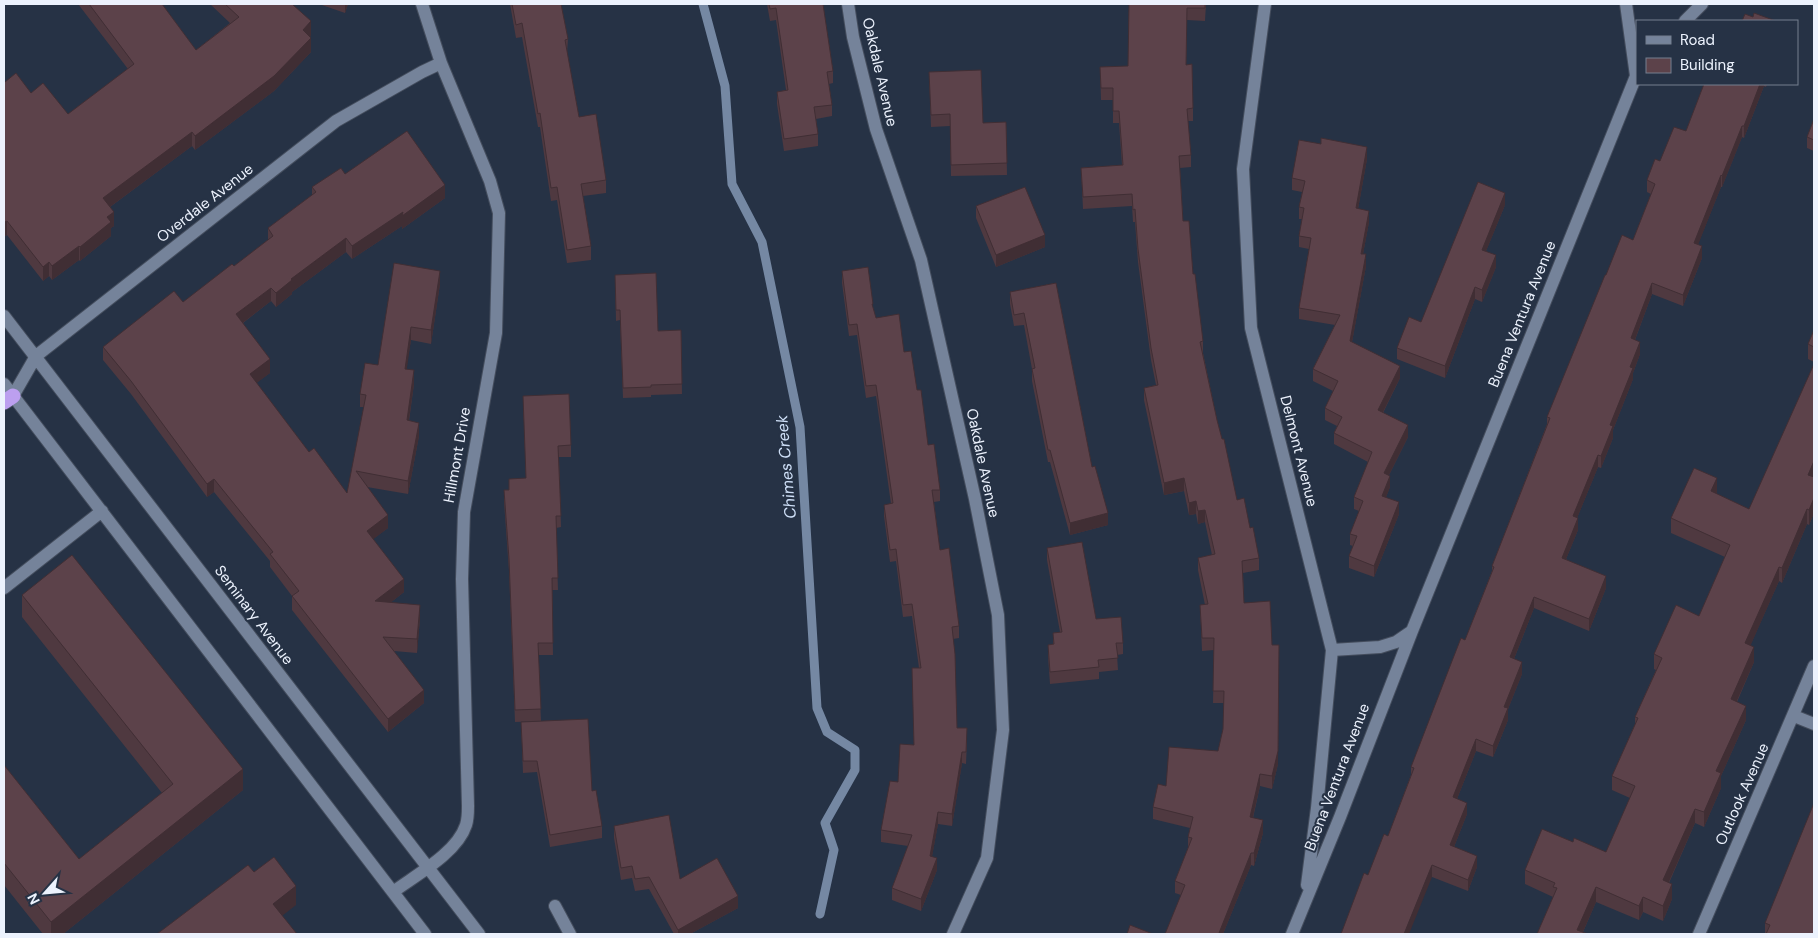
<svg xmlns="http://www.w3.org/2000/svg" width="1818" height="938" viewBox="0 0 1818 938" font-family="'DM Sans',sans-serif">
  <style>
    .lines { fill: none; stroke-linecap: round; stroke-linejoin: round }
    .stream { stroke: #7588a3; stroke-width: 9 }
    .minor-casing { stroke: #444d5d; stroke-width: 14 }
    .highway-casing { stroke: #444d5d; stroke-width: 17 }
    .minor { stroke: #75839a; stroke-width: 12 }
    .highway { stroke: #bc9fef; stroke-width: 15 }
    .wall { fill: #4f3940 }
    .shaded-wall { fill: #402e34 }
    .building { fill: #5c424a; stroke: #402e34 }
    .labels { text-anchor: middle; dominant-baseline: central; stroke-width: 4; stroke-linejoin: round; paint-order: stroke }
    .street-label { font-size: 15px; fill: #ecf2fd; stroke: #263245 }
    .water-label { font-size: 16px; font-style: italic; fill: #cfe0f8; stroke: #263245 }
  </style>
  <rect width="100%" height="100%" fill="#263245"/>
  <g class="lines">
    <!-- stream -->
    <path class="stream" d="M703,4L725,86L732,184L762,242L800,427L817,708L827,732L855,750V770L825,823L834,850L820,914"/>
    <defs>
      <path id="minor" d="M848,4L853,37L876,129L921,260L975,499L998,615L1003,730L987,858L953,934
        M1265,4L1243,169L1251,328L1332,650L1317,808L1307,885
        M1685,21L1702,4
        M4,316L479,934
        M4,384L425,934
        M13,396L36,356L336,121L422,72L441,63
        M4,588L102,511
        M1332,650L1380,647L1396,642L1412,631
        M1794,716L1814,724
        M393,892C416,875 457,853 466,825C468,819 468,812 468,806L462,579L464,512L496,333L499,213L490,181L441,63L422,4
        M555,906L570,934
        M1292,934L1340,817L1412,631L1636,76L1626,4
        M1699,934L1814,666"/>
      <path id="highway" d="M4,402L13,396"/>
    </defs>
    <!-- minor casing -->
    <use href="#minor" class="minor-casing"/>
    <!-- highway casing -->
    <use href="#highway" class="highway-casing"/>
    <!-- minor -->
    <use href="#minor" class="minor"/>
    <!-- highway -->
    <use href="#highway" class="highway"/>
  </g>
  <!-- wall -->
  <path class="wall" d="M78,4H162L196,50L230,23L210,4H292L311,36H310L311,52L274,91L195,150L192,146L110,207L114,226L111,228V236L80,261L79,260L52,280L49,276L43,281L7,235L5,236L4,234V80L5,82L31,93L68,114L128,69Z
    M319,4H348L345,13Z
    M510,4H561L568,39L567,53L579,117L606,180V193L583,196L591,246V260L567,263L557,200L551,201L540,127H538L522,37L516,38Z
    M767,4H823L833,71V83L829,84L832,105V116L816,119L818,134V146L784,151L777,104V92L786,90L776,20L770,21Z
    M1129,4H1206L1205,21L1187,20L1186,65L1193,108V121H1188L1191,155V167L1180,168L1183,221L1193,274L1203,341V353L1217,420L1237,500L1250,528L1259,558V570L1243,573L1244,603L1278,764L1272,789L1260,786L1253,818L1263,833L1254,866L1251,865L1223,934L1181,895L1175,893V881L1188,848V837L1190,828L1153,819V807L1166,786L1218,751L1223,729L1224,703H1213L1214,650L1202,651L1200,605H1205L1198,570V558L1212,555L1205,522L1198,524L1196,514L1189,515L1184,491L1164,495L1144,400V388L1156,385L1151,360L1138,262L1135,222H1133L1132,206L1083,209L1081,168L1122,165L1119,123H1113V100H1101L1100,67L1128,66Z
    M929,72L983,123L1006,122L1007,175L951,176L950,126L931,127Z
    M1704,84H1767L1766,87L1764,86L1744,138L1742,137L1722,187H1721L1698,244L1702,258L1683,306L1652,294L1635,340L1640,354L1633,373V379L1613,430V438L1601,468L1598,467L1577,518L1578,530L1566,559L1606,588L1589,631L1534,608L1514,659L1522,674L1508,709V720L1493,757L1476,751L1457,799L1467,814L1454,847L1477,867L1468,891L1432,877L1368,875L1388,836L1411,775V767L1465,640L1492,571V566L1547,424V417L1606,275L1633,240L1651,194L1647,192V180L1660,161L1686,131Z
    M1814,119V151L1807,148V137Z
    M1321,144L1367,159L1358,209L1369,222L1363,254L1366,266L1352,342L1400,378L1383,413L1408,437L1389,475L1390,487L1386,497L1399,514L1374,577L1349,568V556L1353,546L1350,545V534L1359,511L1354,509V497L1368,462L1334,444V433L1337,426L1325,420V408L1333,391L1313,381V369L1335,325L1299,319V308L1309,249L1299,247V236L1302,219H1299V207L1302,192L1292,190V178Z
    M345,174L445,198L402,229V226L352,259L346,252L292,292V294L276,307L271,301L243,323L270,373L256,383L309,452L347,493L364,407H360V394L378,365L440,284L431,344L411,340L406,369L414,384L409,421L419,436L408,494L367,487L388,528L373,539L404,592L390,603L420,618L417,653L394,651L424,703L388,732L292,610V596L270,567V561L214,492L207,497L131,394L103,360V347L183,302L234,266L268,240V228L312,195V187Z
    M1505,205L1486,251L1496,267L1482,302L1475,299L1445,378L1397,359V348L1421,322Z
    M976,206L1045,247L996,267L976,218Z
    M842,271L873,311L876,318L904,352L917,390L928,445L940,490V501L934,502L940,550L959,626V638L953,639L957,728L967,740L966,764L962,763L952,826L938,824L932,856L937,870L921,911L892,900V888L908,846L881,842V830L898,782L914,745L912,668H919L912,616L903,617L896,561L890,562L884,516V505L891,504L876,396L866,398L857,335L849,336L842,283Z
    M615,275L658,331L681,330L682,394L651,395V397L623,398L620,320L616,321Z
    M1056,283L1092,467L1108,525L1070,535L1050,462H1048L1032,381V369L1024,325L1014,326L1010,304V292Z
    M1814,330V362L1808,359V344Z
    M523,396L571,445V457H559L561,527L556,528L558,590H552L553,655H538L541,721L515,722L509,571L504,502V490H509L526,478Z
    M1813,477H1814V513L1809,525L1807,524L1782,583L1779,581L1750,646L1754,662L1737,702L1746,720L1721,776V788L1704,827L1695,823L1669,883L1672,899L1663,921L1643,912L1639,920L1596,902L1583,932L1537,934L1553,897L1525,884V870L1573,842L1606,852L1630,798L1612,790V776L1635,724V717L1656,670L1654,669V654L1699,616L1725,557L1671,533V518L1717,492L1716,494L1749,509Z
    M1047,548L1096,619L1123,643V654L1117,655L1118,670L1099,672V679L1050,684L1048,656V645L1053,644V633L1060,632L1047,560Z
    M22,595L243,790L63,934H43L4,885V765L79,859L162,793L22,617Z
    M521,722L592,791L602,826V838L550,847L537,772L523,773Z
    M614,826L680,879L738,908L690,934H674L649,889L635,891L632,878L621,880L614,838Z
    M1765,923L1814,934H1765Z"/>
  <!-- shaded-wall -->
  <path class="shaded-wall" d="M345,4H348L345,13Z
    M311,21V36L303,44V30Z
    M311,38V52L274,91L195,150V136Z
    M1760,84H1764V86L1744,138V126Z
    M1742,126V137L1722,187V176Z
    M192,132V146L103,212V198Z
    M1367,147V159L1356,220V208Z
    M1721,175V187L1694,255V243Z
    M445,185V198L402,229V226L352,259V246L403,212Z
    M1505,193V205L1482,261V250Z
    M1369,211V222L1361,265V254Z
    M114,212V226L111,228V236L80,261V247L107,217Z
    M7,221V235L5,236V222Z
    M1045,235V247L996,267V255Z
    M346,238V252L292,292V294L276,307V293L291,279Z
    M79,246V260L52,280V266Z
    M1702,246V258L1683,306V295Z
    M1366,254V266L1350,353V341Z
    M1496,255V267L1482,302V290Z
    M49,262V276L43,281V267Z
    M440,271V284L431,344V330Z
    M1652,283V294L1631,350V338Z
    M1475,287V299L1445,378V366Z
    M271,288V301L236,328V314Z
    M411,327V340L405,382V369Z
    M1640,342V354L1633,373V379L1613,430V438L1601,468V456L1610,425L1630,367Z
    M270,359V373L250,388V374Z
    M1400,366V378L1378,422V410Z
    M414,370V384L407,433V420Z
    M419,423V436L408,494V481Z
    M1408,425V437L1384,485V473Z
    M1598,455V467L1573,528V516Z
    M1814,461V475L1808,489V475Z
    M1390,476V487L1382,508V496Z
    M1184,478V491L1164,495V483Z
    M1717,478V492L1711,506V491Z
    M214,479V492L207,497V484Z
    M1814,498V513L1809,525V510Z
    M1196,501V514L1189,515V503Z
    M1399,502V514L1374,577V566Z
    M1807,509V524L1782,583V568Z
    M1205,510V522L1198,524V511Z
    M1108,513V525L1070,535V523Z
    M388,515V528L367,544V531Z
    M1578,518V530L1562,569V558Z
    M1779,567V581L1745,658V643Z
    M1606,576V588L1589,631V619Z
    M404,579V592L375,615V601Z
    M1534,597V608L1510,669V657Z
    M420,605V618L417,653V639Z
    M1754,647V662L1731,714V699Z
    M1279,658L1278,764L1272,789V776Z
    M1522,662V674L1508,709V720L1493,757V746L1504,707Z
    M424,690V703L388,732V719Z
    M1746,706V720L1721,776V788L1704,827V812L1716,771Z
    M1476,739V751L1453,809V797Z
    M962,752V763L952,826V814Z
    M243,769V790L63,934H51V922Z
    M1260,774V786L1250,829V817Z
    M1467,803V814L1450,857V845Z
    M1695,809V823L1663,895V880Z
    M938,812V824L930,868V856Z
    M1263,820V833L1254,866V853Z
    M1251,853V865L1223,934L1219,933Z
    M1477,856V867L1468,891V880Z
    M937,858V870L921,911V899Z
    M1432,865V877L1409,934H1404Z
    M1672,884V899L1663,921V906Z
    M296,886V905L273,923V904Z
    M1596,887V902L1582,934L1577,930Z
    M738,896V908L690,934H678V930Z
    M1643,897V912L1639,920V906Z"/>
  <!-- building -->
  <path class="building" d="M89,4H162L196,50L239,17L225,4H292L311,21L303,30L311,38L274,76L195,136L192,132L103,198L114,212L107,217L111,222L80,247L79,246L52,266L49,262L43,267L7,221L5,222L4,220V80L5,82L16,73L31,93L43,83L68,114L134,64Z
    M512,4H561L568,39L565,40L579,117L596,114L606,180L581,184L591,246L567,250L557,187L551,188L540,113L538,114L522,23L516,25Z
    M769,4H823L833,71L827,72L832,105L814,107L818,134L784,139L777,92L788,90L776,8L770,9Z
    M1129,4H1205V8H1187L1186,65L1192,64L1193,108L1187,109L1191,155L1179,156L1183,221H1189L1193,274H1195L1203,341L1200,342L1217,420L1222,439H1224L1237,500L1244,498L1250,528L1253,527L1259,558L1242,561L1244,603L1270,601L1272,645H1279L1278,751L1272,776L1260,774L1250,817L1263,820L1254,853H1251L1219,933L1223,934H1165L1185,885L1175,881L1192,838L1188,837L1193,817L1153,807L1158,784L1166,786L1169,747L1218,751L1223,729L1224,691H1213L1214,638H1202L1200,605L1208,604L1198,558L1215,554L1205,510L1198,511L1196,501L1189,503L1184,478L1164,483L1144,388L1158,385L1151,348L1138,249L1135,209L1133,210L1132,194L1083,197L1081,168L1123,165L1119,111H1113V88H1101L1100,67L1128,66Z
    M1754,13L1776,21H1742L1745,14L1753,17Z
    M981,70L983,123L1006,122L1007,163L951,165L950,114L931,115L929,72Z
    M1704,84H1760L1744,126H1742L1722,176L1721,175L1694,243L1702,246L1683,295L1652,283L1631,338L1640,342L1630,367L1633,368L1610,425L1613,426L1601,456L1598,455L1573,516L1578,518L1562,558L1606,576L1589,619L1534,597L1510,657L1522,662L1504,707L1508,708L1493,746L1476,739L1453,797L1467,803L1450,845L1477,856L1468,880L1432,865L1404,934H1341L1364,873L1368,875L1384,834L1388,836L1414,768L1411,767L1452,661L1461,638L1465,640L1494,567L1492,566L1550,418L1547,417L1605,275H1606L1622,235L1633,240L1655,184L1647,180L1655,159L1660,161L1674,127L1686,131Z
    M1814,119V140L1807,137Z
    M407,131L445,185L402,216L403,212L352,246L346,238L291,279L292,280L276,293L271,288L236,314L270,359L250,374L309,452L314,448L347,493L366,395L360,394L365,363L378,365L394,263L440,271L431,330L411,327L405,369L414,370L407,420L419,423L408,481L356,471L388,515L367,531L404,579L375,601L420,605L417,639L383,637L424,690L388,719L292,596L299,591L270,554L273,552L214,479L207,484L131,381L103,347L174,291L183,302L232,264L234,266L273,236L268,228L316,192L312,187L341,168L345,174Z
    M1321,138L1367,147L1356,208L1369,211L1361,254H1366L1350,341L1400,366L1378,410L1408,425L1384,473L1390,476L1382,496L1399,502L1374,566L1349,556L1357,536L1350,534L1363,501L1354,497L1372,452L1334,433L1342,417L1325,408L1338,381L1313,369L1340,315L1299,308L1311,238L1299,236L1304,208L1299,207L1305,181L1292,178L1299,140L1321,144Z
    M1478,182L1505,193L1482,250L1496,255L1482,290L1475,287L1445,366L1397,348L1409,317L1421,322Z
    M1025,187L1045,235L996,255L976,206Z
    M868,267L873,304H872L876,318L899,314L904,352L911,351L917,390H921L928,445L934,444L940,490H932L940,550L949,548L959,626L952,627L955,654L957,728H967L966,752H962L952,814L938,812L930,856L937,858L921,899L892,888L912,835L881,830L890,781L898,782L900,744L914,745L912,668H921L912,604L903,605L896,549L890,550L884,505L893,503L876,385L866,386L857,324L849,325L842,271Z
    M656,273L658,331L681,330L682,384L651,385V387L623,388L620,310H616L615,275Z
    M1056,283L1092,467L1095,466L1108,513L1070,523L1050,450H1048L1032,369L1035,368L1024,313L1014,315L1010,292Z
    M1814,330V347L1808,344Z
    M1814,364V461L1808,475L1814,477V498L1809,510L1807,509L1782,568L1779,567L1745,643L1754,647L1731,699L1746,706L1716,771L1721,773L1704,812L1695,809L1663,880L1672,884L1663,906L1643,897L1639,906L1596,887L1577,930L1588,934H1537L1557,888L1553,887L1555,883L1525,870L1542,829L1573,842L1574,838L1606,852L1635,786L1612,776L1638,718L1635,717L1662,658L1654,654L1676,605L1699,616L1730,545L1671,518L1694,468L1717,478L1711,491L1749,509Z
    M569,394L571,445L558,446L561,516H556L558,578H552L553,643H538L541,709L515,710L509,559L504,490H509V479L526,478L523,396Z
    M1082,542L1096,619L1121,617L1123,643H1116L1118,658L1098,660L1099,667L1050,672L1048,645L1054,644L1053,633L1062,632L1047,548Z
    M72,555L243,769L51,922L4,863V765L79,859L173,784L22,595Z
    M588,719L592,791L596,790L602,826L550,835L537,761H523L521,722Z
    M1814,803V934H1766L1770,925L1765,923Z
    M669,815L680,879L717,858L738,896L678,930L649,877L635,879L632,866L621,868L614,826Z
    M274,857L296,886L273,904L297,934H157L248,865L254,872Z
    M1130,925L1153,934H1127Z"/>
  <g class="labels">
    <!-- street labels -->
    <g class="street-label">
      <text transform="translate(880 72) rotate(77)">Oakdale Avenue</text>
      <text transform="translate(205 203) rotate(-38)">Overdale Avenue</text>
      <text transform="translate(1522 314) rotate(-68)">Buena Ventura Avenue</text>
      <text transform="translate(1299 451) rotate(76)">Delmont Avenue</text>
      <text transform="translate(457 455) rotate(-80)">Hillmont Drive</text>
      <text transform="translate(983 463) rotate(78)">Oakdale Avenue</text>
      <text transform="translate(254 615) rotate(53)">Seminary Avenue</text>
      <text transform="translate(1337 777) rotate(-69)">Buena Ventura Avenue</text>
      <text transform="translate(1742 794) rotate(-66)">Outlook Avenue</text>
    </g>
    <!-- water labels -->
    <g class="water-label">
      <text transform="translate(786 467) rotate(-95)">Chimes Creek</text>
    </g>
  </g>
  <!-- border -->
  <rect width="1818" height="938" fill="none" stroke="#ecf2fd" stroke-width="10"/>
  <!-- legend -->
  <rect x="1636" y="20" width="162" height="65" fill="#263245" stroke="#757f8f"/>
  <rect x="1646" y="36" width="25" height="8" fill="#75839a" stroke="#757f8f"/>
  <text x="1680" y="45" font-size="15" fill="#ecf2fd">Road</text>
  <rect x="1646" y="58" width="25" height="15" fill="#5c424a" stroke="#757f8f"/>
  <text x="1680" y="70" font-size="15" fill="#ecf2fd">Building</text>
  <!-- north arrow -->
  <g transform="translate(45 893) rotate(243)" stroke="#263245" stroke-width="4" paint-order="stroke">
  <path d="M0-4L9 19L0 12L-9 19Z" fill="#ecf2fd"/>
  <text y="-8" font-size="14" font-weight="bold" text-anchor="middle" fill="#ecf2fd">N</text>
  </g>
</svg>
